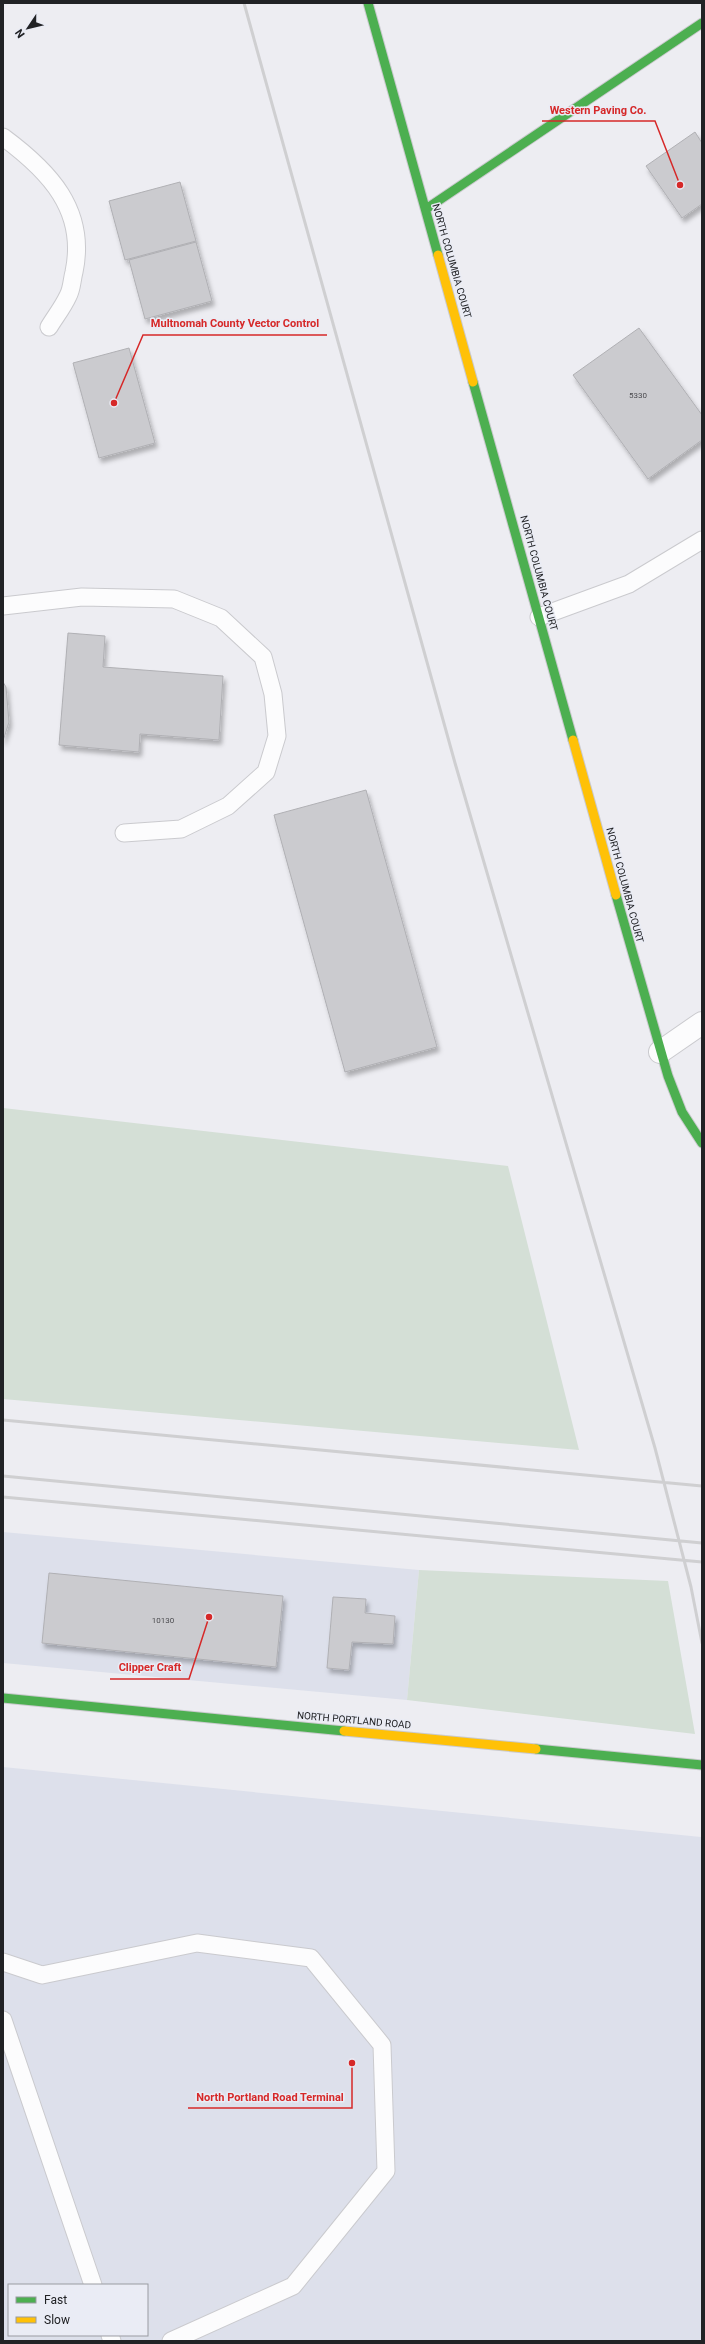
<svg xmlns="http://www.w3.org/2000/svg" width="705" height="2344" viewBox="0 0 705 2344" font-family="Roboto,sans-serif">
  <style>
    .built { fill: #dde0eb; fill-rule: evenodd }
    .green { fill: #d4dfd6 }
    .building { fill: #cbcbcf; stroke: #b0b0b4; filter: url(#shadow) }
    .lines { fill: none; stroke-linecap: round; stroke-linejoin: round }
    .lane-casing { stroke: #cacace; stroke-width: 19 }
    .street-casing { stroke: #cacace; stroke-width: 24 }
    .fast-casing { stroke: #cacace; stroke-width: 11 }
    .slow-casing { stroke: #cacace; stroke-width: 11 }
    .lane { stroke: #fcfcfd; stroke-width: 17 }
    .street { stroke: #fcfcfd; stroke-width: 22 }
    .fast { stroke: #4caf50; stroke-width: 9 }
    .slow { stroke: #ffc107; stroke-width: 9 }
    .rail { stroke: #cfcfd1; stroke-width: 3 }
    .labels { text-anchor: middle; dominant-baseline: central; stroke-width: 3; stroke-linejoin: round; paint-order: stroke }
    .number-label { font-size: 8px; fill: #4c4c50 }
    .street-label { font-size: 10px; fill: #212225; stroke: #eaecf5 }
    .leader { fill: none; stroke: #d62828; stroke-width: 1.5 }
    .callout-dot { fill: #d62828; stroke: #eaecf5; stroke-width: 1.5 }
    .callout-label { font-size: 11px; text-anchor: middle; font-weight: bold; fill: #d62828; stroke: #eaecf5; stroke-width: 3; stroke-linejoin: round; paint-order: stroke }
  </style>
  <defs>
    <filter id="shadow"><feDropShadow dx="2.5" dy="4.5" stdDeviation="2" flood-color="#0004"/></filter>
  </defs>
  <rect width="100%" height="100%" fill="#ededf2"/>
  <!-- built -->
  <path class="built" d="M3,1532L419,1570L407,1700L3,1663Z
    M3,1767L701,1837L702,2341H3ZM9,2285H147V2335H9Z"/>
  <!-- green -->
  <path class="green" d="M3,1108L508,1166L579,1450L3,1399Z
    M419,1570L668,1581L695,1734L407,1700Z"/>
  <!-- building -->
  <path class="building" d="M695,132L702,143V204L682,218L646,166Z
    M180,182L196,241L125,260L109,201Z
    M196,242L212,301L145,319L129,260Z
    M639,328L702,415V440L648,479L573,375Z
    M129,348L155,443L99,458L73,363Z
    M68,633L105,636L103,667L223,676L219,740L140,734L139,752L59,745Z
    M3,682L6,687L9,722L3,741Z
    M366,790L437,1047L345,1072L274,815Z
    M49,1573L283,1596L276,1667L42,1643Z
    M333,1597L366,1599L365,1613L395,1616L393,1644L352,1642L349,1670L327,1668Z"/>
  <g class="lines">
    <defs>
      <path id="lane" d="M3,137C49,171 87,210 74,272C72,279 72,289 68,296C63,307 55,317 49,327
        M3,606L82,597L174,599L221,618L263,657L273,694L277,736L266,772L228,806L181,829L124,833
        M539,617L629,584L702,540
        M3,1962L42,1975L197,1943L311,1958L382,2045L386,2171L293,2286L171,2341
        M3,2020L93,2285
        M110,2335L112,2341"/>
      <path id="street" d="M660,1052L702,1023"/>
      <path id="fast" d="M368,3L438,255
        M426,209L702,23
        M473,382L573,740
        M616,895L668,1076L682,1112L702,1143
        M3,1698L344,1731
        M536,1749L702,1765"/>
      <path id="slow" d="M438,255L473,382
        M573,740L616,895
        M344,1731L536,1749"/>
    </defs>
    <!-- lane casing -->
    <use href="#lane" class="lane-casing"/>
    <!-- street casing -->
    <use href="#street" class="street-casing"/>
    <!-- fast casing -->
    <use href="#fast" class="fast-casing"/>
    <!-- slow casing -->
    <use href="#slow" class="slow-casing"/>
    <!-- lane -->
    <use href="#lane" class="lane"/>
    <!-- street -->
    <use href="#street" class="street"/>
    <!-- fast -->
    <use href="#fast" class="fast"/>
    <!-- slow -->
    <use href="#slow" class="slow"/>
    <!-- rail -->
    <path class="rail" d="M244,3L455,763L655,1448L691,1587L702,1643
      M3,1420L702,1486
      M3,1476L702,1543
      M3,1497L702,1562"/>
  </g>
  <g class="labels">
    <!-- number labels -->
    <g class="number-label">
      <text x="638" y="395">5330</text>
      <text x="163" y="1620">10130</text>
    </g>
    <!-- street labels -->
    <g class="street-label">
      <text transform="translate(452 261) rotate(74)">NORTH COLUMBIA COURT</text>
      <text transform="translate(539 573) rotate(75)">NORTH COLUMBIA COURT</text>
      <text transform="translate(625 885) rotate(75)">NORTH COLUMBIA COURT</text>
      <text transform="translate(354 1720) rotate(5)">NORTH PORTLAND ROAD</text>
    </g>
  </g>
  <!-- callouts -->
  <path class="leader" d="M680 185L655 121H542M114 403L143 335H327M209 1617L189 1679H110M352 2063L352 2108H188"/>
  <g class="callout-dot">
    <circle cx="680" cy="185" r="4"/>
    <circle cx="114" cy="403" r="4"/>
    <circle cx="209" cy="1617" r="4"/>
    <circle cx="352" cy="2063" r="4"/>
  </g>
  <g class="callout-label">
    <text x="598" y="114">Western Paving Co.</text>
    <text x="235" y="327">Multnomah County Vector Control</text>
    <text x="150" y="1671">Clipper Craft</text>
    <text x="270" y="2101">North Portland Road Terminal</text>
  </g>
  <!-- border -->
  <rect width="705" height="2344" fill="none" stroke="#212225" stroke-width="8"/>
  <!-- legend -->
  <rect x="8" y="2284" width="140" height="52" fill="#eaecf5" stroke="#9a9ba2"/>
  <rect x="16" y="2297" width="20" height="6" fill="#4caf50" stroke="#9a9ba2"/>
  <text x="44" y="2304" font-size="12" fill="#212225">Fast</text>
  <rect x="16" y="2317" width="20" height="6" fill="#ffc107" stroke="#9a9ba2"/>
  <text x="44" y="2324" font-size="12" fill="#212225">Slow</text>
  <!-- north arrow -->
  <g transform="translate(28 28) rotate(235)" stroke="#eaecf5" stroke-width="3" paint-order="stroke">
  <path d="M0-3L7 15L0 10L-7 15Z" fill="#212225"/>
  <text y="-6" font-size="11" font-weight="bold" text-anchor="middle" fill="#212225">N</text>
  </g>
</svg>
